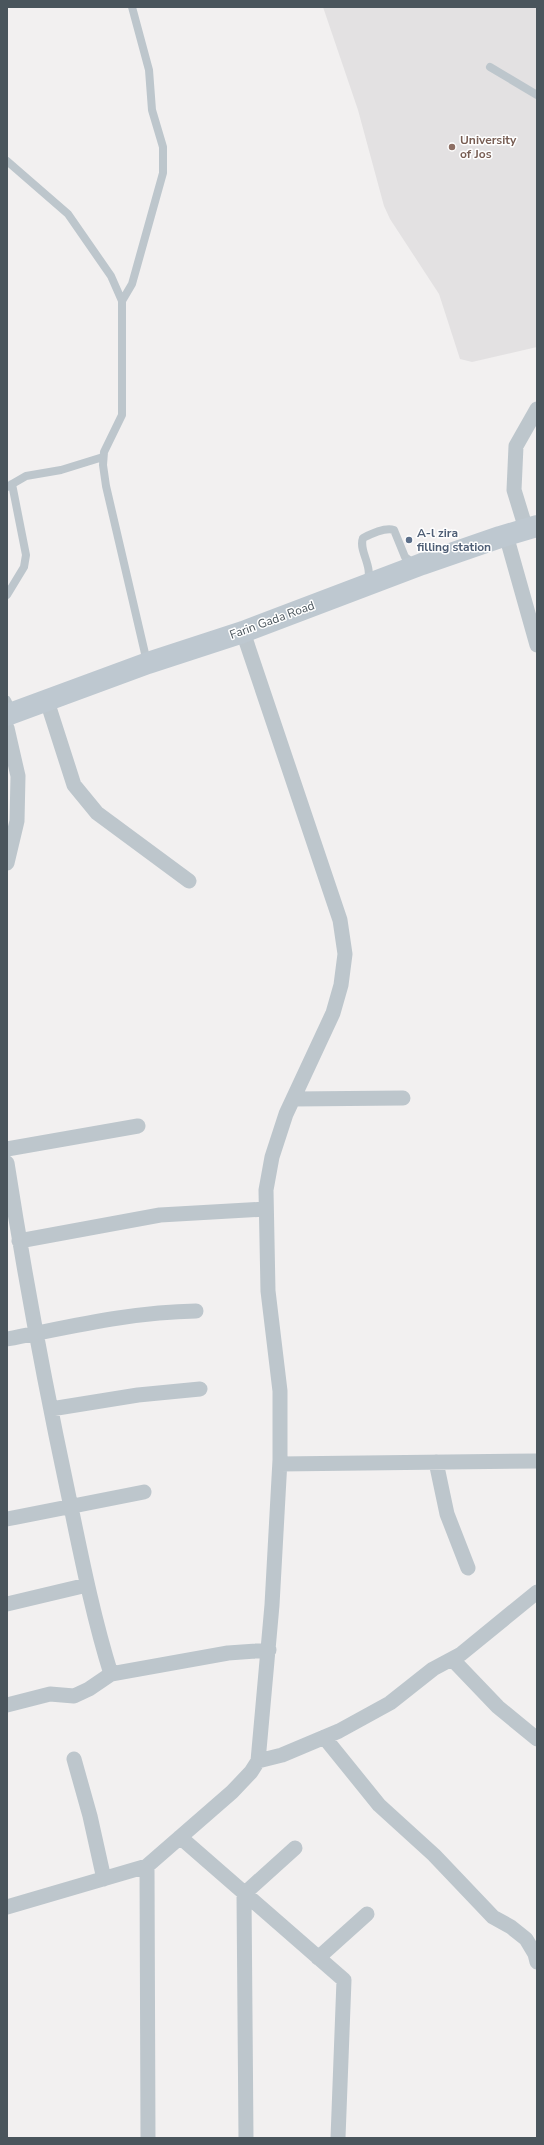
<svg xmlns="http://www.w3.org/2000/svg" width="544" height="2145" viewBox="0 0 544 2145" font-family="'Nunito Sans',sans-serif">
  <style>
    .education { fill: #e3e1e2 }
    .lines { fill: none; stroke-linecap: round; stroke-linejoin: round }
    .lane { stroke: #bdc6cc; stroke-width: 8 }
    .street { stroke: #bdc6cc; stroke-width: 15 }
    .secondary { stroke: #bec8d0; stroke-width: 22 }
    .education-dot { fill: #8d6e63; stroke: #fff; stroke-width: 1.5 }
    .service-dot { fill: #5c6f8a; stroke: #fff; stroke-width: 1.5 }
    .labels { text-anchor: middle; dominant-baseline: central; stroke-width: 3; stroke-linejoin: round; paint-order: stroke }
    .education-label { font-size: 12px; font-weight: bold; fill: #785e54; stroke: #fff; text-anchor: start }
    .service-label { font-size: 12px; font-weight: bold; fill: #4e5e75; stroke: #fff; text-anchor: start }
    .street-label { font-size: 12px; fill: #4a555c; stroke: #fff }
  </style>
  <rect width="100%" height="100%" fill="#f2f0f0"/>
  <!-- education -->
  <path class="education" d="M323,7H537V347L472,362L460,359L439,294L390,219L384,206L358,110Z"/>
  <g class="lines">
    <!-- lane -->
    <path class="lane" d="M490,67L537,95
      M7,161L68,214L111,276L122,301V415L104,452L103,465L106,486L147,662
      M122,301L132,284L163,173V147L152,110L149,70L132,7
      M7,487L26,476L61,470L103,457
      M367,583C374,566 358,551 363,538C371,534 385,527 394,530L405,557L414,564
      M7,595L24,567L26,555L12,484
      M7,700L13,712"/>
    <!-- street -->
    <path class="street" d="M526,529L514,490L516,446L537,409
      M506,535L537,645
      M47,701L74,785L97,813L189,881
      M7,728L18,776L17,821L7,863
      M294,1099L403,1098
      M7,1149L138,1126
      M7,1163C24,1272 44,1380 67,1488C80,1550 92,1613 111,1674L228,1653L269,1650
      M19,1241L160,1215L266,1209
      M7,1339C70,1327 131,1312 196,1311
      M51,1409L138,1395L200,1389
      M436,1462L447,1514L468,1568
      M280,1464L537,1461
      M7,1519L144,1492
      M7,1604L87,1585
      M452,1659L498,1707L537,1739
      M7,1705L50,1694L74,1696L89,1689L111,1674
      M324,1737L379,1805L434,1855L493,1917L511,1927L526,1939L535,1954L537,1962
      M74,1759L90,1816L104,1879
      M258,1761L282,1755L339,1731L390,1703L433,1669L461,1654L537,1592
      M180,1837L344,1980L338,2138
      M147,1866L148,2138
      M7,1907L147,1866L232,1792L251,1772L258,1761L272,1605L280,1460V1391L268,1291L266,1190L272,1157L286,1114L333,1013L341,985L345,954L340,920L243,632
      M318,1958L367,1914
      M246,2138L244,1894L295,1848"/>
    <!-- secondary -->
    <path class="secondary" d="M7,715L148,663L243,632L422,564L500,537L537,526"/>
  </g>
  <!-- markers -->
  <circle class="education-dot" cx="452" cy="147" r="4"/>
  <circle class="service-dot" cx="409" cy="540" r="4"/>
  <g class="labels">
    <!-- education labels -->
    <g class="education-label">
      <text x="460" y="140">University<tspan x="460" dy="14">of Jos</tspan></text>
    </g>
    <!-- service labels -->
    <g class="service-label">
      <text x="417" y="533">A-l zira<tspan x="417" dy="14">filling station</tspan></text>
    </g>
    <!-- street labels -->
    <g class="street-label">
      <text transform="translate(272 620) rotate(-20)">Farin Gada Road</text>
    </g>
  </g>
  <!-- border -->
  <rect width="544" height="2145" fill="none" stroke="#4a555c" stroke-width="16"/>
</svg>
